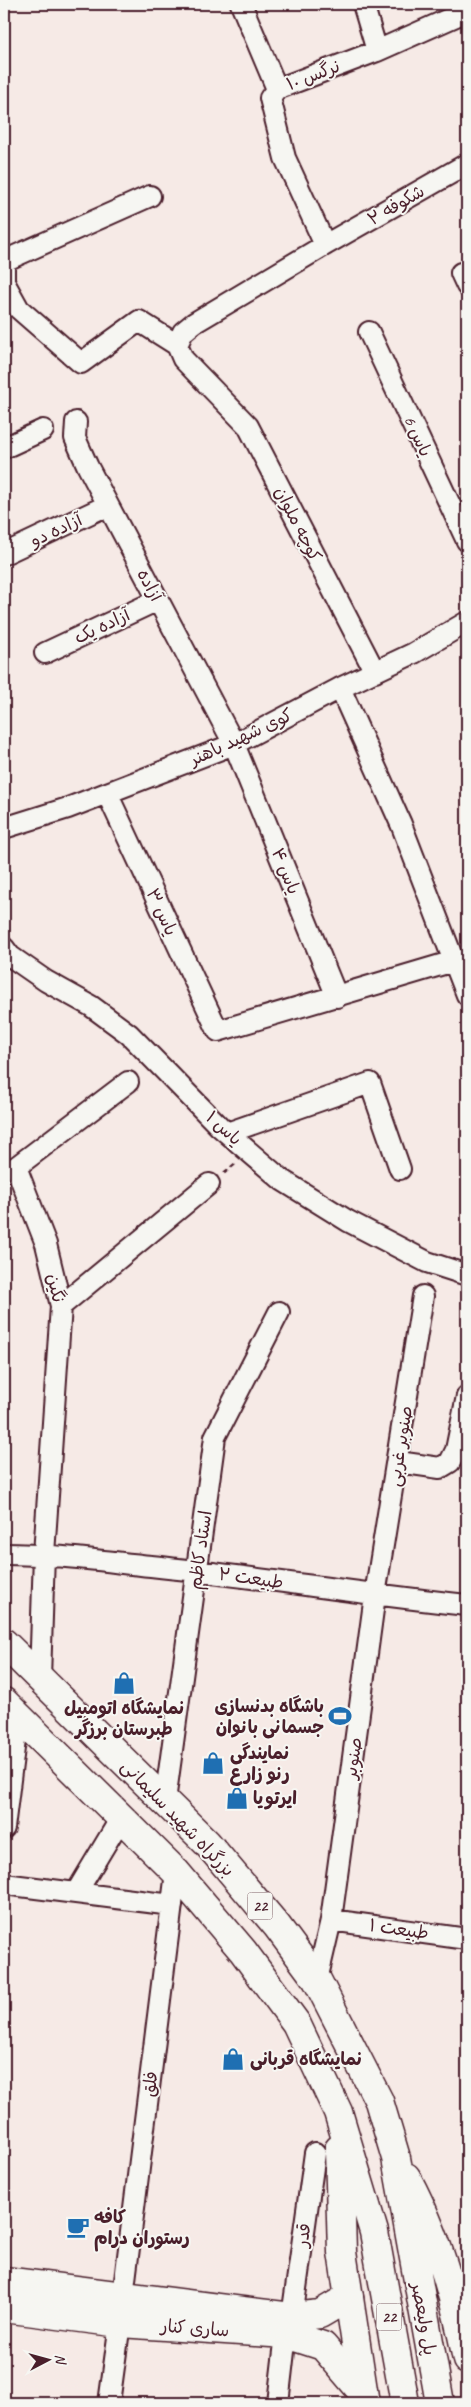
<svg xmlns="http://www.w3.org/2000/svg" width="471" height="2407" viewBox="0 0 471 2407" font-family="Caveat,'Playpen Sans Arabic',sans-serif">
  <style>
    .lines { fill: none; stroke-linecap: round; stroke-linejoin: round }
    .minor-casing { stroke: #4a1f2b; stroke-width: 24 }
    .secondary-casing { stroke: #4a1f2b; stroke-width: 31 }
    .trunk-casing { stroke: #4a1f2b; stroke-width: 31 }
    .path { stroke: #4a1f2b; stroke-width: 3; stroke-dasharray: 5 4; stroke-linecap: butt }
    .minor { stroke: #f6f6f2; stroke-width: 20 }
    .secondary { stroke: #f6f6f2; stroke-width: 28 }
    .trunk { stroke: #f6f6f2; stroke-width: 28 }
    .labels { text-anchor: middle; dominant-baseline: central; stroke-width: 4; stroke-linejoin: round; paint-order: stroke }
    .shield { fill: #f6f6f2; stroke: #7e6067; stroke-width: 1 }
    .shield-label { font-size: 16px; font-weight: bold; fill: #4a1f2b }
    .street-label { font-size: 18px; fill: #4a1f2b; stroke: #f6f6f2 }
    .poi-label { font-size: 18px; font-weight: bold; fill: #4a1f2b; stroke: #f6f6f2; text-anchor: start }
  </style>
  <rect width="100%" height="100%" fill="#f6eae6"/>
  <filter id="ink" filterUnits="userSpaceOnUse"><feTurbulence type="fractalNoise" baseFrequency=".02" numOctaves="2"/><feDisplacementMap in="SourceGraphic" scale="10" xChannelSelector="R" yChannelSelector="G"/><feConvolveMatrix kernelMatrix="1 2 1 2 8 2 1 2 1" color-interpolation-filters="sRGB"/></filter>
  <g filter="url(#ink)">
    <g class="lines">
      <defs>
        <path id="minor" d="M241,4L277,89
          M377,51L467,11
          M325,245L285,158L270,98L277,89L377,51L363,4
          M4,261L150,196
          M4,266V282L19,309L81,363L139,321L177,345
          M461,273L467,286
          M369,332L467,541
          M76,422L75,438L88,467L234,744L337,997
          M4,448L43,430
          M4,554L108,505
          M45,653L158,600
          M375,672L248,426L183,359L177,345L183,332L194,323L325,245L467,164
          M340,688L401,824L467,995
          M107,793L218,1031L454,961
          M4,828L68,808L234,744L340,688L414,653L467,622
          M4,948L10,956L46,981L91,1006L129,1034L220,1127L282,1180L348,1221L427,1262L467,1275
          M227,1133L370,1083L400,1169
          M61,1306L209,1184
          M398,1462L440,1468L450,1462L456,1450L467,1396
          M4,1554C53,1554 102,1561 151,1566C257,1577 362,1594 467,1605
          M40,1678L44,1554L61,1306L46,1244L16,1167L128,1082
          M165,1801L215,1437L279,1312
          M4,1828L18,1716
          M4,1884L172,1905
          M76,1893L121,1818
          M331,1920L467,1939
          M317,1980L331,1920L375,1595L423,1296
          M123,2296L176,1872
          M292,2317L315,2153
          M109,2403L120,2323
          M278,2403L286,2334"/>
        <path id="secondary" d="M4,2281L292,2317L320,2314L349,2297
          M4,2308L120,2323L286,2334L323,2346L363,2393"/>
        <path id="trunk" d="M4,1643L207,1843L277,1926L317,1980L379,2101L396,2158L440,2403
          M4,1702L176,1872L243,1951L296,2023L338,2112L374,2232L405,2403
          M339,2149L342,2252L365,2403
          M406,2177C437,2234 455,2296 467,2360"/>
      </defs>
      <!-- minor casing -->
      <use href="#minor" class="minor-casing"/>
      <!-- secondary casing -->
      <use href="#secondary" class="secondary-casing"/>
      <!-- trunk casing -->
      <use href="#trunk" class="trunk-casing"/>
      <!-- path -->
      <path class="path" d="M224,1173L235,1164"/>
      <!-- minor -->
      <use href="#minor" class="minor"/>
      <!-- secondary -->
      <use href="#secondary" class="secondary"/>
      <!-- trunk -->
      <use href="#trunk" class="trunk"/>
    </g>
  </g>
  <!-- icons -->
  <defs>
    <symbol id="shop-bare" viewBox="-9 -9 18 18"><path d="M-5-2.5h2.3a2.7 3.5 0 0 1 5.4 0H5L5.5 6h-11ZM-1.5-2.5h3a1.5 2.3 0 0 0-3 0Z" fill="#1f6fb2" stroke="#f6f6f2" stroke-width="2.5" paint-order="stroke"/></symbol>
    <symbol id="stadium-bare" viewBox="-9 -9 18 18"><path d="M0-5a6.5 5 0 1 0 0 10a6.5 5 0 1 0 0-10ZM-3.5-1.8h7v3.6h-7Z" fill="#1f6fb2" stroke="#f6f6f2" stroke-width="2.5" paint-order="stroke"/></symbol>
    <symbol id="cafe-bare" viewBox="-9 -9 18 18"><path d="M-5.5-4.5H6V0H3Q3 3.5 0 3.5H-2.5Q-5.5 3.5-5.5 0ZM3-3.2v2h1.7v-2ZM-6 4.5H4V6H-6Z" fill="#1f6fb2" stroke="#f6f6f2" stroke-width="2.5" paint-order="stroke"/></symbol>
  </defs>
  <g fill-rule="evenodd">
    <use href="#shop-bare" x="108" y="1667" width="32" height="32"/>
    <use href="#stadium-bare" x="324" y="1700" width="32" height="32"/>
    <use href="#shop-bare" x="197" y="1747" width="32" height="32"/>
    <use href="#shop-bare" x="221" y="1782" width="32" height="32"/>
    <use href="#shop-bare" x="217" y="2043" width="32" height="32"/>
    <use href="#cafe-bare" x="62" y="2211" width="32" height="32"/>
  </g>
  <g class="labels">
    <!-- shield labels -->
    <g class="shield">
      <rect x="247.5" y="1892.5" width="25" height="27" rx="4"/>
      <rect x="376.5" y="2303.5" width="25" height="27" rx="4"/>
    </g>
    <g class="shield-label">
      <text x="260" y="1906">22</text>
      <text x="389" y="2317">22</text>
    </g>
    <!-- street labels -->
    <g class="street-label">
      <text transform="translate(313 75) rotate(-21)">نرگس ۱۰</text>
      <text transform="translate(396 205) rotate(-30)">شکوفه ۲</text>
      <text transform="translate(418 436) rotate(65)">یاس 6</text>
      <text transform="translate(298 524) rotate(63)">کوچه ملوان</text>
      <text transform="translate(56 530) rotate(-25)">آزاده دو</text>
      <text transform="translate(150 585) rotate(62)">آزاده</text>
      <text transform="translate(102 626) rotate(-25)">آزاده یک</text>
      <text transform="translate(241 737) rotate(-25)">کوی شهید باهنر</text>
      <text transform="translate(286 871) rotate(68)">یاس ۴</text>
      <text transform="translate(162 912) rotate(65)">یاس ۳</text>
      <text transform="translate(224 1128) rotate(42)">یاس ۱</text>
      <text transform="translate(56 1288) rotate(78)">نگین</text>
      <text transform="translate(400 1446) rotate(-81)">صنوبر غربی</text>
      <text transform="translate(200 1550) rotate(-82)">استاد کاظم</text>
      <text transform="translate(251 1578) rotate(8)">طبیعت ۲</text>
      <text transform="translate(353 1758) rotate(-82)">صنوبر</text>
      <text transform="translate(178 1818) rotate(46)">بزرگراه شهید سلیمانی</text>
      <text transform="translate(399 1929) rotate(8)">طبیعت ۱</text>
      <text transform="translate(150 2084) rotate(-83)">فلق</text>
      <text transform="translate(303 2235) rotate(-82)">قدر</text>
      <text transform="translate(424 2319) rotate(80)">پل ولیعصر</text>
      <text transform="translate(195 2328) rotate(4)">ساری کنار</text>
    </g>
    <!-- poi labels -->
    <g class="poi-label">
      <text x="324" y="1706" text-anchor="end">باشگاه بدنسازی<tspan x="324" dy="21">جسمانی بانوان</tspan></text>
      <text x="124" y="1708" text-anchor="middle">نمایشگاه اتومبیل<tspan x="124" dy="21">طبرستان برزگر</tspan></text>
      <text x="230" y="1753">نمایندگی<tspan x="230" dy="21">رنو زارع</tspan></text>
      <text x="253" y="1798">ایرتویا</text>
      <text x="250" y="2059">نمایشگاه قربانی</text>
      <text x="94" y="2217">کافه<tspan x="94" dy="21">رستوران درام</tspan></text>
    </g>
  </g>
  <!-- margin -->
  <rect width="471" height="2407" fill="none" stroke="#f6f6f2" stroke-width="20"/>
  <rect x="10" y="10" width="451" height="2387" fill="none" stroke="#4a1f2b" stroke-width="2" filter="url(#ink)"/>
  <!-- north arrow -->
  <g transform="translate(48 2360) rotate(84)" stroke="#f6f6f2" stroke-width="4" paint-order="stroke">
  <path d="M0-4L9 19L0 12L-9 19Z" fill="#4a1f2b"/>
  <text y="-8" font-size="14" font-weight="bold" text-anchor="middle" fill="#4a1f2b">N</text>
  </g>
</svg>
